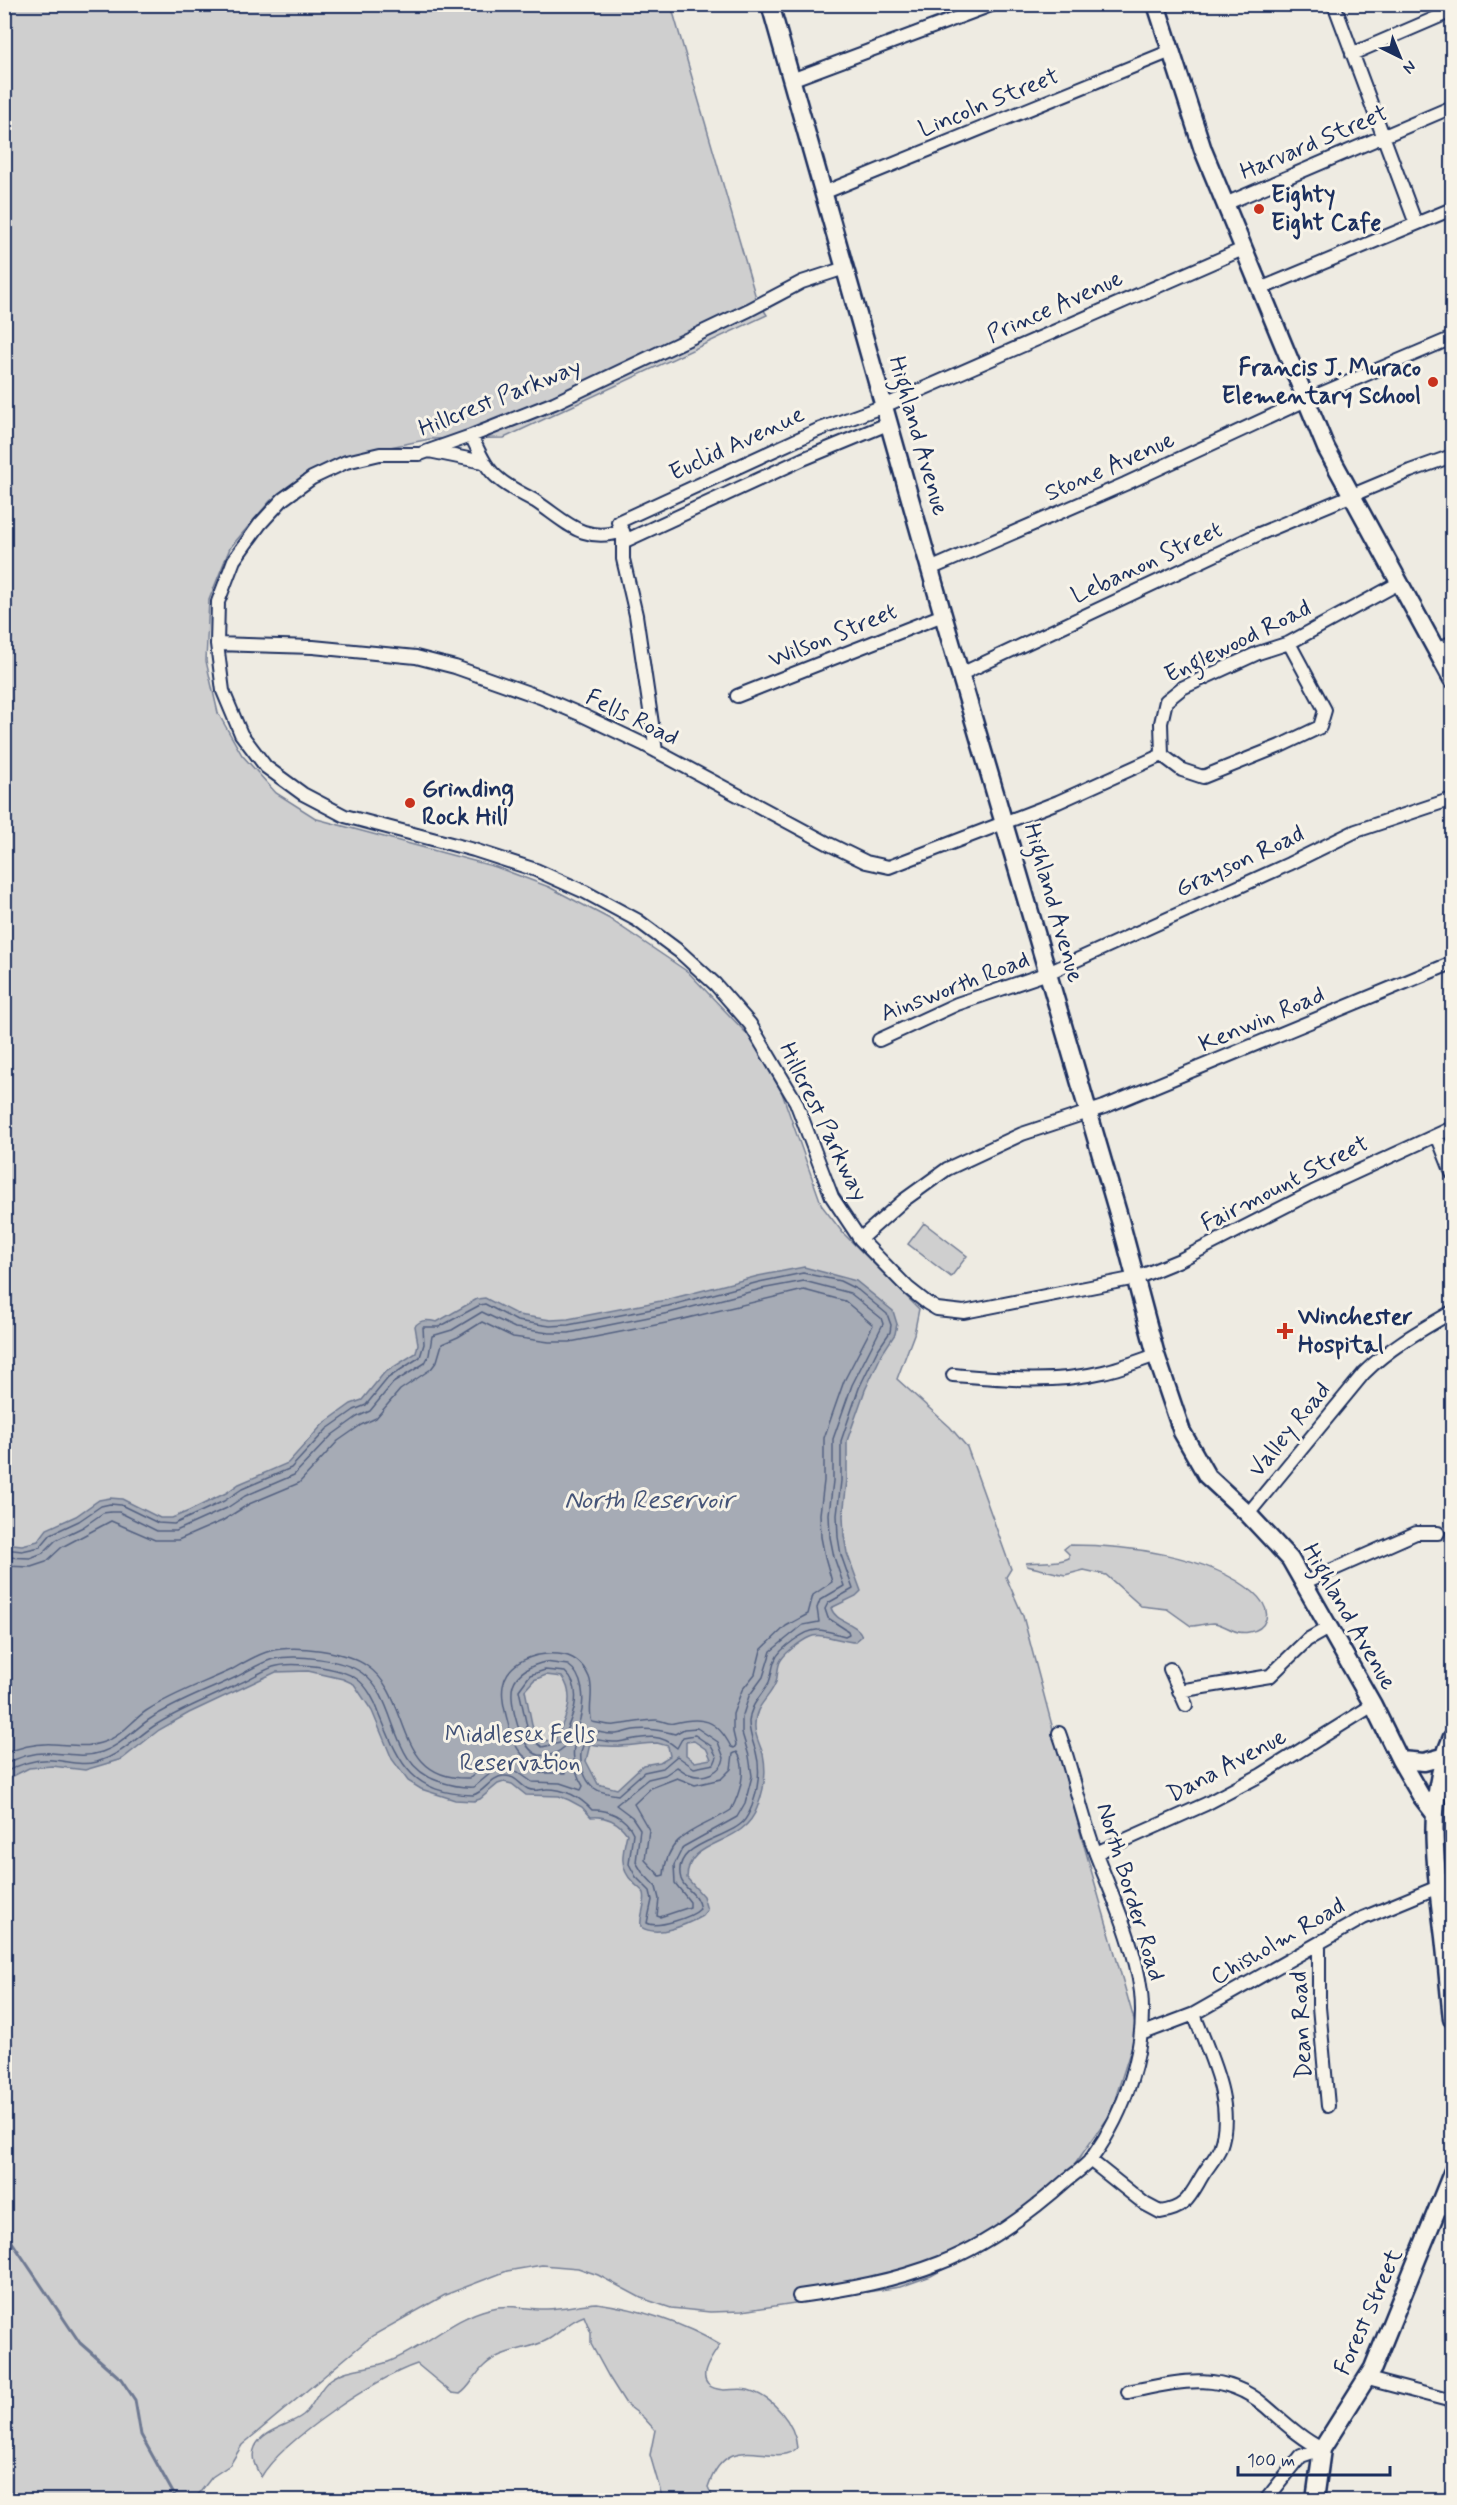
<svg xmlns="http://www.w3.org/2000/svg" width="1457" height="2505" viewBox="0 0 1457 2505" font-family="Mynerve,sans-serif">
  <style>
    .green { fill: #cfcfcf; stroke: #757f96; stroke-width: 1.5 }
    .water { fill: #a6abb5; stroke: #6e7992; stroke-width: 1.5; fill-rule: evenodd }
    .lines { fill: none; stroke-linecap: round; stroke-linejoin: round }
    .shore { stroke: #536181; stroke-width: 1.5 }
    .stream { stroke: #6e7992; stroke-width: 3 }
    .street-casing { stroke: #1b2f5e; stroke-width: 16 }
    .secondary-casing { stroke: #1b2f5e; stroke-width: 21 }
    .street { stroke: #f7f3e8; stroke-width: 12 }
    .secondary { stroke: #f7f3e8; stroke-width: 16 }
    .poi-dot { fill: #c8321e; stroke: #f7f3e8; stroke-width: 2 }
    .labels { text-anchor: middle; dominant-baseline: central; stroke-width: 6; stroke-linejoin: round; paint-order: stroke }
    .street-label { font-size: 24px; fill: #1b2f5e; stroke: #f7f3e8 }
    .poi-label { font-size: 24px; font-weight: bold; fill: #1b2f5e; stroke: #f7f3e8; text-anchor: start }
    .park-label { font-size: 24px; fill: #3f4f75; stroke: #f7f3e8 }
    .water-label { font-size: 26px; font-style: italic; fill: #455478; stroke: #f7f3e8 }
  </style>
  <rect width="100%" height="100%" fill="#eeebe2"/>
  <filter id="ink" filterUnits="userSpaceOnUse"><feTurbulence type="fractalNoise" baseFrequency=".0167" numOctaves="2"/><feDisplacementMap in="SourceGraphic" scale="12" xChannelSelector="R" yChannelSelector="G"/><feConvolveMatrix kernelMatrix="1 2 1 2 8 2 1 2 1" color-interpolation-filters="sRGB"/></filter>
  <g filter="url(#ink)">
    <!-- green -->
    <path class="green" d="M5,5H671L756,298L767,315L504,438L430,439L365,452L306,476L270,501L230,548L209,600L206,661L218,713L242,755L276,793L317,819L496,867L549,887L608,918L688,972L751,1038L782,1093L822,1206L843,1233L919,1309L914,1334L897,1379L950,1427L967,1447L1011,1569L1006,1577L1023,1616L1081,1835L1137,2030L1110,2115L1073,2167L1052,2188L978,2250L931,2276L900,2287L742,2311L710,2312L671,2308L641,2298L598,2275L578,2268L542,2265L507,2271L445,2295L372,2336L242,2445L230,2465L212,2477L194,2500H5Z
      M924,1223L967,1256L951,1277L908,1244Z
      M1069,1545C1126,1545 1208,1555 1253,1592C1261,1599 1269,1608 1266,1619C1263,1628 1257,1631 1249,1632C1234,1635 1227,1625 1214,1623C1207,1623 1198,1626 1191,1626L1167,1609L1141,1606L1106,1575L1084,1570L1065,1575L1027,1566L1026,1563C1039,1561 1057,1564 1069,1558V1554L1064,1549Z
      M597,2303C639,2309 684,2323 720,2345C709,2361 690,2387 724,2390C732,2390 741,2388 748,2390C773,2397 795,2423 797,2448C773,2470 729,2425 708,2487L714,2500H663L650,2455L655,2430L643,2417L626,2404L609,2377L591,2344V2333L584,2316C569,2321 562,2331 549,2339C529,2351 502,2348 484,2366C474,2375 471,2387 460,2394L452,2393L417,2364C377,2377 283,2440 261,2477C256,2468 250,2458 255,2447C263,2429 289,2426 303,2415C315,2405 318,2388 331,2379C348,2367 369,2369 388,2362C423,2349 452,2318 489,2309C511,2303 526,2310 547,2309C564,2308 581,2304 597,2303Z"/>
    <!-- water -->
    <path class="water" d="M804,1267L856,1281L893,1311L897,1324L895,1334L882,1354L865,1390L847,1441V1480L843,1516L844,1536L847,1553L861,1591L856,1596L831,1608C836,1623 857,1622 862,1636L855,1642C842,1642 822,1632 810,1637C801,1641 786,1652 781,1660C777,1666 778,1676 776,1682C769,1700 754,1705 755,1727C755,1736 760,1745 763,1754C767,1772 764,1791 757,1808C743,1848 687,1837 687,1878L703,1896L707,1910L702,1916C686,1925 657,1938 641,1927C639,1915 647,1905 644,1893C640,1888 636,1886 633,1882C618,1868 623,1851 627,1834C619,1822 605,1815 591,1817L582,1807L569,1800L559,1796L526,1795L512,1784L504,1782L498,1784L480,1799L474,1801L455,1800L421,1789L408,1781L392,1759L372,1711L354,1684L343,1679L308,1671L276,1672L189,1713L159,1730L122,1759L85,1770L52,1766L29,1768L5,1780V1543L22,1545L38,1541L47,1529L76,1516L99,1500L110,1498L122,1499L160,1518H172L189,1511L226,1493L239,1484L288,1463L323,1424L351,1404L362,1400L384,1373L416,1353L418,1344L415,1326C421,1319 428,1320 437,1322L477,1299L485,1298L518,1315L551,1320L568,1319L666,1300L758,1276ZM546,1675L562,1677C577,1697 565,1720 555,1740L542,1741L534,1734L525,1690L534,1680ZM694,1741L707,1750L711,1759L695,1762L686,1755V1742ZM657,1743L668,1746L670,1756L660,1762L643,1765L617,1789L598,1784L586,1761L590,1744C616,1749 632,1744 657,1743Z"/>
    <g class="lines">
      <!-- shore -->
      <path class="shore" d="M4,1549L22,1551L40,1547L51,1534L79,1521L101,1506L110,1504L121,1505L158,1523L174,1524L224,1501L242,1489L291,1468L327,1429L354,1410L366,1405L388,1378L420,1357L424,1344L423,1327H439L480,1305L485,1304L517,1321L550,1326L568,1325L668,1306L759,1282L803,1273L840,1281L858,1290L887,1314L891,1325L890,1332L877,1351L859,1388L841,1441V1481L837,1515L838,1537L841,1555L853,1589L828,1603L825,1609L828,1618L848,1631L849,1634L845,1636C836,1634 827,1630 818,1630C806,1629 779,1649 775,1660C772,1667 772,1675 769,1682C762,1696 750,1704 749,1722C749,1733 753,1742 756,1752C761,1770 758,1789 752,1806C750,1811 747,1818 743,1822C726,1840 671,1843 681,1879C685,1891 697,1891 700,1909C692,1917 657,1929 647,1923L652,1900L650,1891L636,1877L629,1864L633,1833C626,1817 608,1809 592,1810C580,1797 565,1789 547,1789C541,1789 534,1792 528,1789C520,1785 515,1775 504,1776C491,1776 485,1792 473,1795C410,1793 400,1764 379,1713C375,1701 367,1686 357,1679C340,1667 292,1661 273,1667C260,1672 248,1680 236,1685C209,1699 180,1709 154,1726C133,1740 123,1754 97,1762C82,1766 67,1761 52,1760C35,1759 19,1764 4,1773
        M4,1557L30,1558L43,1553L56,1540L83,1527L103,1513L111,1512H119L157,1531H176L227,1508L245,1496L294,1475L332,1435L357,1417L370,1411L393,1383L425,1363L429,1355L432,1336L452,1330L482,1312L515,1328L549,1333H569L669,1313L761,1289L804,1281L850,1293L881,1318L883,1324L852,1385L833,1439V1481L829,1514L830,1537L834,1557L844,1586L820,1600L817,1608L819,1622L803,1625L771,1651L763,1677L749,1696L742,1718V1733L749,1756L752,1776L745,1803L737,1817L683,1847L674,1865L675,1883L690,1902V1907L660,1917L657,1916L659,1899L656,1887L642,1872L636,1862L640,1829L632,1817L616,1805L648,1779L665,1775L677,1767C681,1769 685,1773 689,1774C703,1780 722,1772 724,1758L718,1742L697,1728L684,1729L675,1734C661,1730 647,1728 633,1730C626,1731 621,1734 614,1734C605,1735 595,1729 586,1732C565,1739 575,1773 583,1786L581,1790L560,1783L532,1782L518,1772L505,1768L492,1772L474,1787C461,1788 450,1785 438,1781C387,1764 400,1700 362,1673C343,1659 296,1654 273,1659C259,1663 245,1673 232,1679C205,1692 176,1702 150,1719C133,1730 122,1745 102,1752C84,1758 70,1754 52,1753C35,1752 20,1756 4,1765
        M4,1566L31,1567L46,1562L62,1547L111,1521L155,1540H178L222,1521L249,1504L299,1483L338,1441L361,1425L376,1418L400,1390L431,1369L437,1361L442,1344L458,1337L482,1322L513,1337L549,1342H570L671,1322L804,1290L845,1301L873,1325L844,1381L824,1438V1481L820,1514L821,1537L825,1557L832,1582L813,1595L808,1614L786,1626L761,1650L755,1674L742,1690L733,1714V1732L736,1745L734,1748L731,1747C717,1719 702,1716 674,1723C669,1725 662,1720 656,1720C642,1720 629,1724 615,1725C607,1726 599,1723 592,1722C587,1709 595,1691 589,1677C583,1663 572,1655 558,1654C536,1652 507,1661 503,1686C501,1698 505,1711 508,1723C512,1738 516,1753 531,1761C541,1766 552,1763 562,1762L566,1773H536L520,1763L502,1759L487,1764L470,1778C392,1781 414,1698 367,1666C346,1651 295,1644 270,1651C255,1655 242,1664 229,1671C201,1684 172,1694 146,1711C134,1719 124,1733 111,1739C91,1749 74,1745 53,1744C35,1743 20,1747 4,1754
        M545,1662L568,1665C598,1685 579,1762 539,1755C521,1751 508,1701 513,1685C517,1672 532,1665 545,1662Z
        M545,1670L565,1672C586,1691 571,1722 560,1743L542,1747L529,1736L519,1690L530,1675Z
        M695,1735L711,1746L717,1757L714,1764L694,1768L677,1756L663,1768L644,1772L618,1795C611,1794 599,1792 594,1788C582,1778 574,1749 589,1739C599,1739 609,1743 618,1742C642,1738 658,1731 677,1748L683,1737Z
        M737,1752C748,1768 740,1793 731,1810C701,1830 667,1831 664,1875L660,1876L645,1860L649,1830L634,1804L651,1788L677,1778L695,1785L721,1779L731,1769L733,1754Z"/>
      <!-- stream -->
      <path class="stream" d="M4,2230L80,2343L121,2379L135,2400L141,2435L177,2500"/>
      <defs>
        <path id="street" d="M1334,4L1416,224
          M1352,54L1452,11
          M791,80L994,4
          M823,193L1171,51
          M1225,204L1452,107
          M845,268L802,282L749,310L554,403L471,436L420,454H380L346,462L312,478L283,499L260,524L234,560L218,602L217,644L223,691L241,734L266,767L303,794L345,816L474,850L536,870L585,892L637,920L680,952L715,984L750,1024L796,1102L832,1197L860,1239L908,1288L927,1303L937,1309L964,1312L1136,1278L1180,1260L1313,1192L1452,1128
          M1260,289L1452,209
          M890,423L803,459L627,540L618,522L818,430L884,406L1243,249
          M471,436C479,451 485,468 499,479C509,488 523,494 535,501C566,521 582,544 623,531
          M429,451L483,462
          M623,533V559L636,615L656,751
          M930,569L1125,484L1306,400L1452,338
          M217,644L313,647L416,657L455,667L540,697L582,715L643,744L829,844L866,862L889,867L1058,802L1162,755L1161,723L1166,701L1182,688L1258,653L1289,643L1401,582
          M1436,651L1452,642
          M961,674L1259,534L1410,471L1452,456
          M737,696L943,615
          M1162,755L1182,770L1203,777L1280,746L1320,727L1325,710L1289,643
          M879,1040L957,1004L1048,973L1289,864L1356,831L1452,799
          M1437,1135L1452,1173
          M860,1239L904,1200L947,1169L1022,1134L1104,1107L1452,963
          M953,1375C1003,1379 1054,1384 1103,1372C1121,1368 1139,1361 1156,1355
          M1248,1514L1364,1373C1390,1347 1421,1330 1452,1312
          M1305,1582L1416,1533H1438
          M1170,1669L1186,1705
          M1179,1691L1270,1676L1307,1640L1330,1627
          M1096,1853L1206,1804L1261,1775L1373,1705
          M1319,1943V2007L1328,2106
          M1141,2034L1194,2014L1363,1918L1438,1887
          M1090,2160L1145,2204L1160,2212C1186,2209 1190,2196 1202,2176C1208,2166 1215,2159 1220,2148C1236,2104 1209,2055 1194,2014
          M1440,2207L1452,2210
          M799,2296C848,2289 894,2281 940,2263C987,2245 1031,2212 1068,2179C1076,2173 1086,2166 1092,2158C1125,2112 1147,2049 1141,1992C1135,1944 1113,1898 1096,1854C1081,1814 1073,1772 1059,1733
          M1368,2379L1452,2401
          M1128,2392C1177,2382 1221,2369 1264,2405C1283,2421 1300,2438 1322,2449
          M1266,2500L1301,2456L1322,2449"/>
        <path id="secondary" d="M770,4L943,615L1120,1220L1156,1355L1182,1432L1207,1476L1248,1514L1290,1559L1373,1705L1400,1760L1424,1762L1443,1757
          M1156,4L1203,150L1326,448L1452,679
          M1452,1737C1424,1800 1436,1871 1444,1937C1447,1964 1449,1992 1452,2019
          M1400,1760L1421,1796L1434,1813
          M1315,2500L1322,2449L1373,2368L1452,2173"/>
      </defs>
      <!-- street casing -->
      <use href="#street" class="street-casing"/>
      <!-- secondary casing -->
      <use href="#secondary" class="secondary-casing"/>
      <!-- street -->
      <use href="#street" class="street"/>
      <!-- secondary -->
      <use href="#secondary" class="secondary"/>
    </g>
  </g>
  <!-- markers -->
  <g class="poi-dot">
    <circle cx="1259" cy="209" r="6"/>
    <circle cx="1433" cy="382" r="6"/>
    <circle cx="410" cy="803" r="6"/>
    <path d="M1282 1322h6v6h6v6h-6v6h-6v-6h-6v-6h6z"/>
  </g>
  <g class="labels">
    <!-- street labels -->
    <g class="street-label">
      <text transform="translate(989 103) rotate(-22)">Lincoln Street</text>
      <text transform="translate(1314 143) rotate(-23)">Harvard Street</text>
      <text transform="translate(1055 307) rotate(-24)">Prince Avenue</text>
      <text transform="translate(500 398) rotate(-22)">Hillcrest Parkway</text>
      <text transform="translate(918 436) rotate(74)">Highland Avenue</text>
      <text transform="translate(737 444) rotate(-25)">Euclid Avenue</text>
      <text transform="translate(1110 467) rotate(-24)">Stone Avenue</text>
      <text transform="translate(1147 563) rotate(-25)">Lebanon Street</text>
      <text transform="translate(833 636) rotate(-22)">Wilson Street</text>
      <text transform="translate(1238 642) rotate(-26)">Englewood Road</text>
      <text transform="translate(632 718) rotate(26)">Fells Road</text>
      <text transform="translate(1240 862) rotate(-25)">Grayson Road</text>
      <text transform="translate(1053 903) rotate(74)">Highland Avenue</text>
      <text transform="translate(955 987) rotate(-21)">Ainsworth Road</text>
      <text transform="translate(1262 1020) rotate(-23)">Kenwin Road</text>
      <text transform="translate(823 1122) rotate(64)">Hillcrest Parkway</text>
      <text transform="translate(1285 1184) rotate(-27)">Fairmount Street</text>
      <text transform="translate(1290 1430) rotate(-51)">Valley Road</text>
      <text transform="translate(1349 1617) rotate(60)">Highland Avenue</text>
      <text transform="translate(1227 1766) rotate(-28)">Dana Avenue</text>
      <text transform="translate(1130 1892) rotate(73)">North Border Road</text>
      <text transform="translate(1278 1942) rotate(-30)">Chisholm Road</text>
      <text transform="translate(1302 2025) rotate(-93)">Dean Road</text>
      <text transform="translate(1369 2312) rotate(-66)">Forest Street</text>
    </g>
    <!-- poi labels -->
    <g class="poi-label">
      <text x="1271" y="195">Eighty<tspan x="1271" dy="28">Eight Cafe</tspan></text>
      <text x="1421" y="368" text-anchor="end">Francis J. Muraco<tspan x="1421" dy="28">Elementary School</tspan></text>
      <text x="422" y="789">Grinding<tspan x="422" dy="28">Rock Hill</tspan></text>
      <text x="1298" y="1317">Winchester<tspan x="1298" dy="28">Hospital</tspan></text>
    </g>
    <!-- park labels -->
    <g class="park-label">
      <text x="520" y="1735">Middlesex Fells<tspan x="520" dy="28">Reservation</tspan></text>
    </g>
    <!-- water labels -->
    <g class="water-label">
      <text x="649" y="1501">North Reservoir</text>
    </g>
  </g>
  <!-- margin -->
  <rect width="1457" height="2505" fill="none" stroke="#f7f3e8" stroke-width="24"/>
  <rect x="12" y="12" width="1433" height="2481" fill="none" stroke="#1b2f5e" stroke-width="2" filter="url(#ink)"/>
  <!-- north arrow -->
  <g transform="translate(1400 57) rotate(137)" stroke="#f7f3e8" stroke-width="4.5" paint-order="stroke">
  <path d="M0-4.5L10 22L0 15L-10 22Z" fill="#1b2f5e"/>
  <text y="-9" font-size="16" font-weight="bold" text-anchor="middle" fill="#1b2f5e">N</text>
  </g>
  <!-- scale -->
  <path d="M1238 2466v9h152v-9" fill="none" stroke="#1b2f5e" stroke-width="3"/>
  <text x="1247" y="2466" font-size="18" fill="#1b2f5e" stroke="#f7f3e8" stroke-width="4.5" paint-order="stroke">100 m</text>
</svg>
